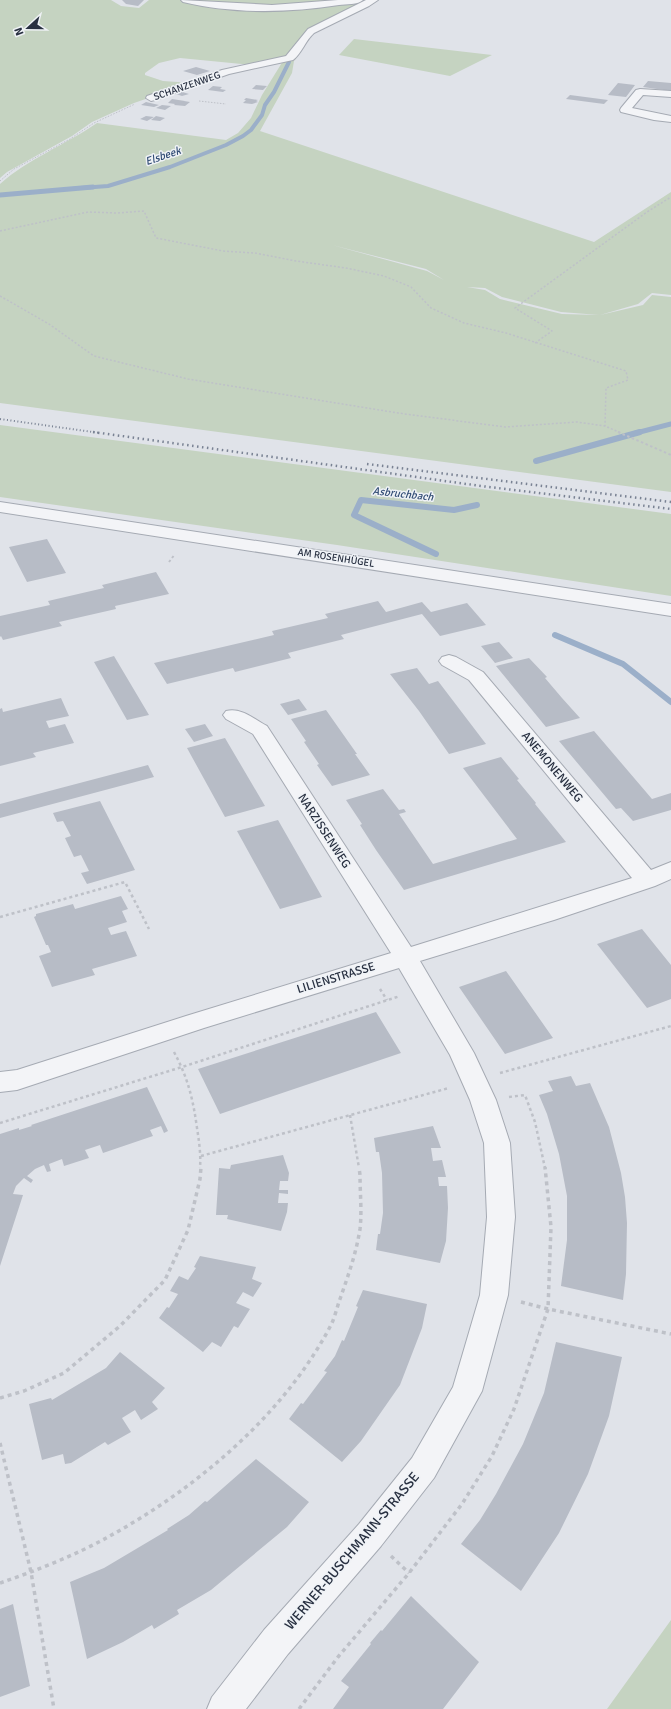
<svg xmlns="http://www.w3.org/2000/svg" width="671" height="1709" viewBox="0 0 671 1709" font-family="Signika,sans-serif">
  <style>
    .green { fill: #c5d3c1; fill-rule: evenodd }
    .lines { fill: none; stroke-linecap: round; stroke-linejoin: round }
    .stream-far2 { stroke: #9bafc9; stroke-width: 4 }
    .stream-far1 { stroke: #9bafc9; stroke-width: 5 }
    .stream { stroke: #9bafc9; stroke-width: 6 }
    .building { fill: #b7bcc6 }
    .minor-casing { stroke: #a5aab3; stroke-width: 2 }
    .path-far4 { stroke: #bec1c8; stroke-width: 1; stroke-dasharray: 1.5 1.5; stroke-linecap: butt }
    .path-far3 { stroke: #bec1c8; stroke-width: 1.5; stroke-dasharray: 2 2; stroke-linecap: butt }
    .path-far2 { stroke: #bec1c8; stroke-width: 2; stroke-dasharray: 2.5 2.5; stroke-linecap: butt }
    .path-far1 { stroke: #bec1c8; stroke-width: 2.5; stroke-dasharray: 3 3; stroke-linecap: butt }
    .path { stroke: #bec1c8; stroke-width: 3.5; stroke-dasharray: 4 4; stroke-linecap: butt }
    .minor { fill: #f3f4f7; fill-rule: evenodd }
    .rail-far1 { stroke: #798293; stroke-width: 2; stroke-dasharray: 1 2.5; stroke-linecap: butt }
    .rail { stroke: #798293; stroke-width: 2.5; stroke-dasharray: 1.5 3.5; stroke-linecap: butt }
    .labels { text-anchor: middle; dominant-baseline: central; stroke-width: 3; stroke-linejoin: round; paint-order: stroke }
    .far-street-label { font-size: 10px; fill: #283041; stroke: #eff2f6 }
    .far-water-label { font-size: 11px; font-style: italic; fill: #324d75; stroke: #eff2f6 }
    .street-label { font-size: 12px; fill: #283041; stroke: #eff2f6 }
    .near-street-label { font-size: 14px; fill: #283041; stroke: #eff2f6 }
  </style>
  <rect width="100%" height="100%" fill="#e0e3e9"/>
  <!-- green -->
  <path class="green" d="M0,0H111L121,6L139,8L149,0H370L326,22L288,57L252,65L180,58L159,63L145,73V75L163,81L192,83L134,103L92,122L72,136L7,172L0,178Z
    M354,39L492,55L450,76L339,55Z
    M297,57L294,61L292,73L260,131L594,242L671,192V295L652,293L638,304L600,315L643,305L652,295L671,297V492L0,403V184C28,159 65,145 97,123L226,140L238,133L251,118L262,95L283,61ZM332,245L426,269L444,280L427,271ZM467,287L485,288L502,297L561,312L599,315L562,314L500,299L485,290Z
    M0,425L671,514V596L337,545L0,497Z
    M671,1620V1709H607Z"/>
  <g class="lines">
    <!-- stream-far2 -->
    <path class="stream-far2" d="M81,188L108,186L170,167L226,145L243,136L251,130L262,115L265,105L274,92L289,62"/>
    <!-- stream-far1 -->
    <path class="stream-far1" d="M0,195L93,187
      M636,433L671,424"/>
    <!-- stream -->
    <path class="stream" d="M536,461L640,432
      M436,554L354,515L361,500L454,510L477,505
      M555,635L623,664L671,702"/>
  </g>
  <!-- building -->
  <path class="building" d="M122,0H144L138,6L126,4Z
    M196,67L210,71L197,75L183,71Z
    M648,81L671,83V91L643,87Z
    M618,83L635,85L626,97L608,95Z
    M256,85L267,86L263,90L252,89Z
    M213,86L222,87L220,89L226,90L223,92L208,90Z
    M179,91L189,94L182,96L173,93Z
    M570,95L608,100L604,104L566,99Z
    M246,98L258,100L256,101L258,102L252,104L243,103L246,100H244Z
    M172,99L185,101H184L190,102L185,106L174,105L175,104L168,103Z
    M146,102L159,105L154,107L141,105Z
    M162,105L171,106L165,110L156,108Z
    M146,116L154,117L147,121L140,119Z
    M156,116L165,118L160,121L151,120Z
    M47,539L66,573L27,582L9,547Z
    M156,572L169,594L115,606L116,609L59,622L62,626L3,640L1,636L0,637V616L50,605L48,601L104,588L102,585Z
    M378,601L386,612L422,602L431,612L467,603L486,625L440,636L422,614L341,635L344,639L288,653L291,658L235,672L233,668L167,684L154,663L274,635L272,631L328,618L325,614Z
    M499,642L513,658L495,663L481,646Z
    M114,656L149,715L127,720L94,662Z
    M529,658L547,677L545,678L562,698L580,718L546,727L496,666Z
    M417,668L429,684L438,681L486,744L449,754L419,711L390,674Z
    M61,698L69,716L46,721L49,728L65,724L74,743L33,753L36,757L0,766V709L2,708L3,712Z
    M299,699L307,710L288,715L280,704Z
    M326,710L357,754H355L370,775L332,786L317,765L319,764L304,742L306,741L291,719Z
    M205,724L213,736L194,742L185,729Z
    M594,731L652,799L671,793V810L633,821L621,808L616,809L559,741Z
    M225,738L265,806L225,817L187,748Z
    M501,757L519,779L517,780L536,803L535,804L566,842L404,890L376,850L360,825L362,824L346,800L383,789L399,810L404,809L406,812L399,814L433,864L517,839L463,768Z
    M148,765L154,777L0,818V804Z
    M100,801L135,870L87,884L81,873L89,871L81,855L74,857L65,838L71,836L63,821L57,822L53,813Z
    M278,820L322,897L280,909L237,831Z
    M121,896L128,909L122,911L127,922L108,928L111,935L126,931L137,956L92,969L95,975L52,987L39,956L51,952L48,945H46L34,917L36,916V914L73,904L75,909Z
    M642,929L671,965V999L647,1008L597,944Z
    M506,971L553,1038L505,1054L459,987Z
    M376,1012L401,1053L220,1114L198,1069Z
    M571,1076L576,1086L590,1083L609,1127L621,1173L625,1197L627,1223L626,1274L623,1300L561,1286L567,1240V1196L559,1154L547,1114L539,1095L553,1091L548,1081Z
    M147,1087L168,1131L164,1133L161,1126L150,1130L153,1136L103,1153L100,1145L85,1150L89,1158L64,1166L62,1159L49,1164L51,1171L47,1172L44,1165L35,1169L27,1176L33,1180L31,1183L24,1178L16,1186L13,1194L23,1195L0,1266V1134L19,1128V1130L32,1126L31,1125Z
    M433,1126L441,1148H431L433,1161L442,1160L446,1177H438L439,1186H447L448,1208L446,1241L440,1263L376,1250L378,1234H380L383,1213L382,1173L379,1152H376L374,1138Z
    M283,1155L289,1173L288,1181H280L279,1190H288V1194L279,1193L278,1203H288L287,1212L281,1231L227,1219L228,1215H216L219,1168L230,1169L231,1165Z
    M200,1256L256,1267L252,1279L262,1283L253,1297L243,1292L236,1303L250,1309L238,1328L234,1326L221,1347L212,1342L203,1352L159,1318L167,1307L169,1308L178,1294L170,1291L179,1276L188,1280L196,1268L194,1267Z
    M363,1290L427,1304L422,1328L400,1385L361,1441L342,1462L289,1419L301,1403L303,1404L327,1372L324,1371L335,1356L342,1340L344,1341L358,1307L356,1306Z
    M556,1342L622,1357L609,1416L588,1474L559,1533L521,1591L461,1544L480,1520L496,1494L523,1444L544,1393Z
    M120,1352L165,1388L152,1402L158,1409L141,1420L135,1410L122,1418L131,1432L108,1445L105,1442L71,1463L65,1464L63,1454L42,1460L29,1404L51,1398L52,1400L106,1368Z
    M256,1459L309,1502L287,1527L211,1590L177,1610L179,1614L154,1629L152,1625L123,1642L87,1659L70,1582L104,1568L168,1530L167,1529L189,1515L205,1501L207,1502Z
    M411,1596L479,1662L443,1709H333L349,1687L341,1681L371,1644L370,1643L381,1630L382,1631Z
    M13,1604L30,1686L0,1697V1609Z"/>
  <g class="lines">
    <defs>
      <path id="minor" d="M181,0L272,5L338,0H363C358,5 346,4 339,5C288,13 233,14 183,2Z
        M366,0H378L369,6L314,33C305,41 302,53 293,60L229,74L155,100L151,101L146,98L147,96L222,70L286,56L308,29Z
        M640,89L671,91V97L643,95L632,108L671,116V122L654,120L621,112L620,110L621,108L636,90Z
        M0,502L671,604V616L0,512Z
        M449,655L456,657L483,672L651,870L671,862V879L655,886L554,920L420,961L474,1053L496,1100L510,1143L515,1217L508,1295L482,1391L434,1478L381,1546L288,1654L246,1709H207L212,1697L264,1630L359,1524L412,1458L453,1387L480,1295L487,1217L484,1143L470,1100L450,1055L399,968L204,1028L17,1090L0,1092V1072L17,1070L186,1016L391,953L253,734L226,719L223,715L226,711C241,707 254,719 267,726L411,947L632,878L469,680L442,665L439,661L442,657Z"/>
    </defs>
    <!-- minor casing -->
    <use href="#minor" class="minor-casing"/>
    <!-- path-far4 -->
    <path class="path-far4" d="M199,101L226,104
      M0,181L14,169L70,139L94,123L135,104"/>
    <!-- path-far3 -->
    <path class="path-far3" d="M0,231L88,212L117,213L144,211L156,238L223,251L255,253L296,261L346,268L384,276L411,287L431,308L464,323L506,333L626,371L628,380L606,388L605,426
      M0,296L49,324L94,356L188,379L398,413L505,427L577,422L605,426L621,433
      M535,343L552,331L515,308L647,212L671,197"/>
    <!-- path-far2 -->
    <path class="path-far2" d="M618,432L671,455
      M169,562L175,554"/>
    <!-- path-far1 -->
    <path class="path-far1" d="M0,917L125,882L149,929
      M380,989L387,1000
      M174,1052C188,1078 193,1099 197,1128C199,1141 201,1154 200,1168
      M500,1073L671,1026
      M509,1097L525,1095L535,1122L545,1168
      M350,1115L359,1168
      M0,1123L182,1067L400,996
      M201,1156L449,1088"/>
    <!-- path -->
    <path class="path" d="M521,1302L548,1309L671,1334
      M0,1398L24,1391L64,1373L120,1326L165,1280L188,1230L200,1179L201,1167
      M0,1443L31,1572L54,1709
      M391,1556L409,1573
      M0,1583C35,1571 76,1555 108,1537C197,1488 284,1415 331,1325C335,1317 337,1307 340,1299C348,1276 356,1254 360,1229C362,1212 360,1193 360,1175L359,1167
      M299,1709L338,1657L409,1573L462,1504L492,1456L514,1409L548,1309L551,1227L545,1167"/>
    <!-- minor -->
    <use href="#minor" class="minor"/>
    <!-- rail-far1 -->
    <path class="rail-far1" d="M0,419L100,433"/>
    <!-- rail -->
    <path class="rail" d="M93,432L481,486L671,509
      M367,464L671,502"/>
  </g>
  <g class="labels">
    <!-- far-street labels -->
    <g class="far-street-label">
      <text transform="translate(187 86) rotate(-19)">SCHANZENWEG</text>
      <text transform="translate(336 558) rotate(9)">AM ROSENHÜGEL</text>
    </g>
    <!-- far-water labels -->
    <g class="far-water-label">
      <text transform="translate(163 156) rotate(-19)">Elsbeek</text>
      <text transform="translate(403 494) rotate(6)">Asbruchbach</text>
    </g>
    <!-- street labels -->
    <g class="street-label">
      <text transform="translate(552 767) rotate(50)">ANEMONENWEG</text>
      <text transform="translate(324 831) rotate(57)">NARZISSENWEG</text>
      <text transform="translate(336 978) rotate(-17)">LILIENSTRASSE</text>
    </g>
    <!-- near-street labels -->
    <g class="near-street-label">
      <text transform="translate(352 1551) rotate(-50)">WERNER-BUSCHMANN-STRASSE</text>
    </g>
  </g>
  <!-- north arrow -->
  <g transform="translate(28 28) rotate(249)" stroke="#eff2f6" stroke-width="3" paint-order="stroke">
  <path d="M0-3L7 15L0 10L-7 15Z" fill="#283041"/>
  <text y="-6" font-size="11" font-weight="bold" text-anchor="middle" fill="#283041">N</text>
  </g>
</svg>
